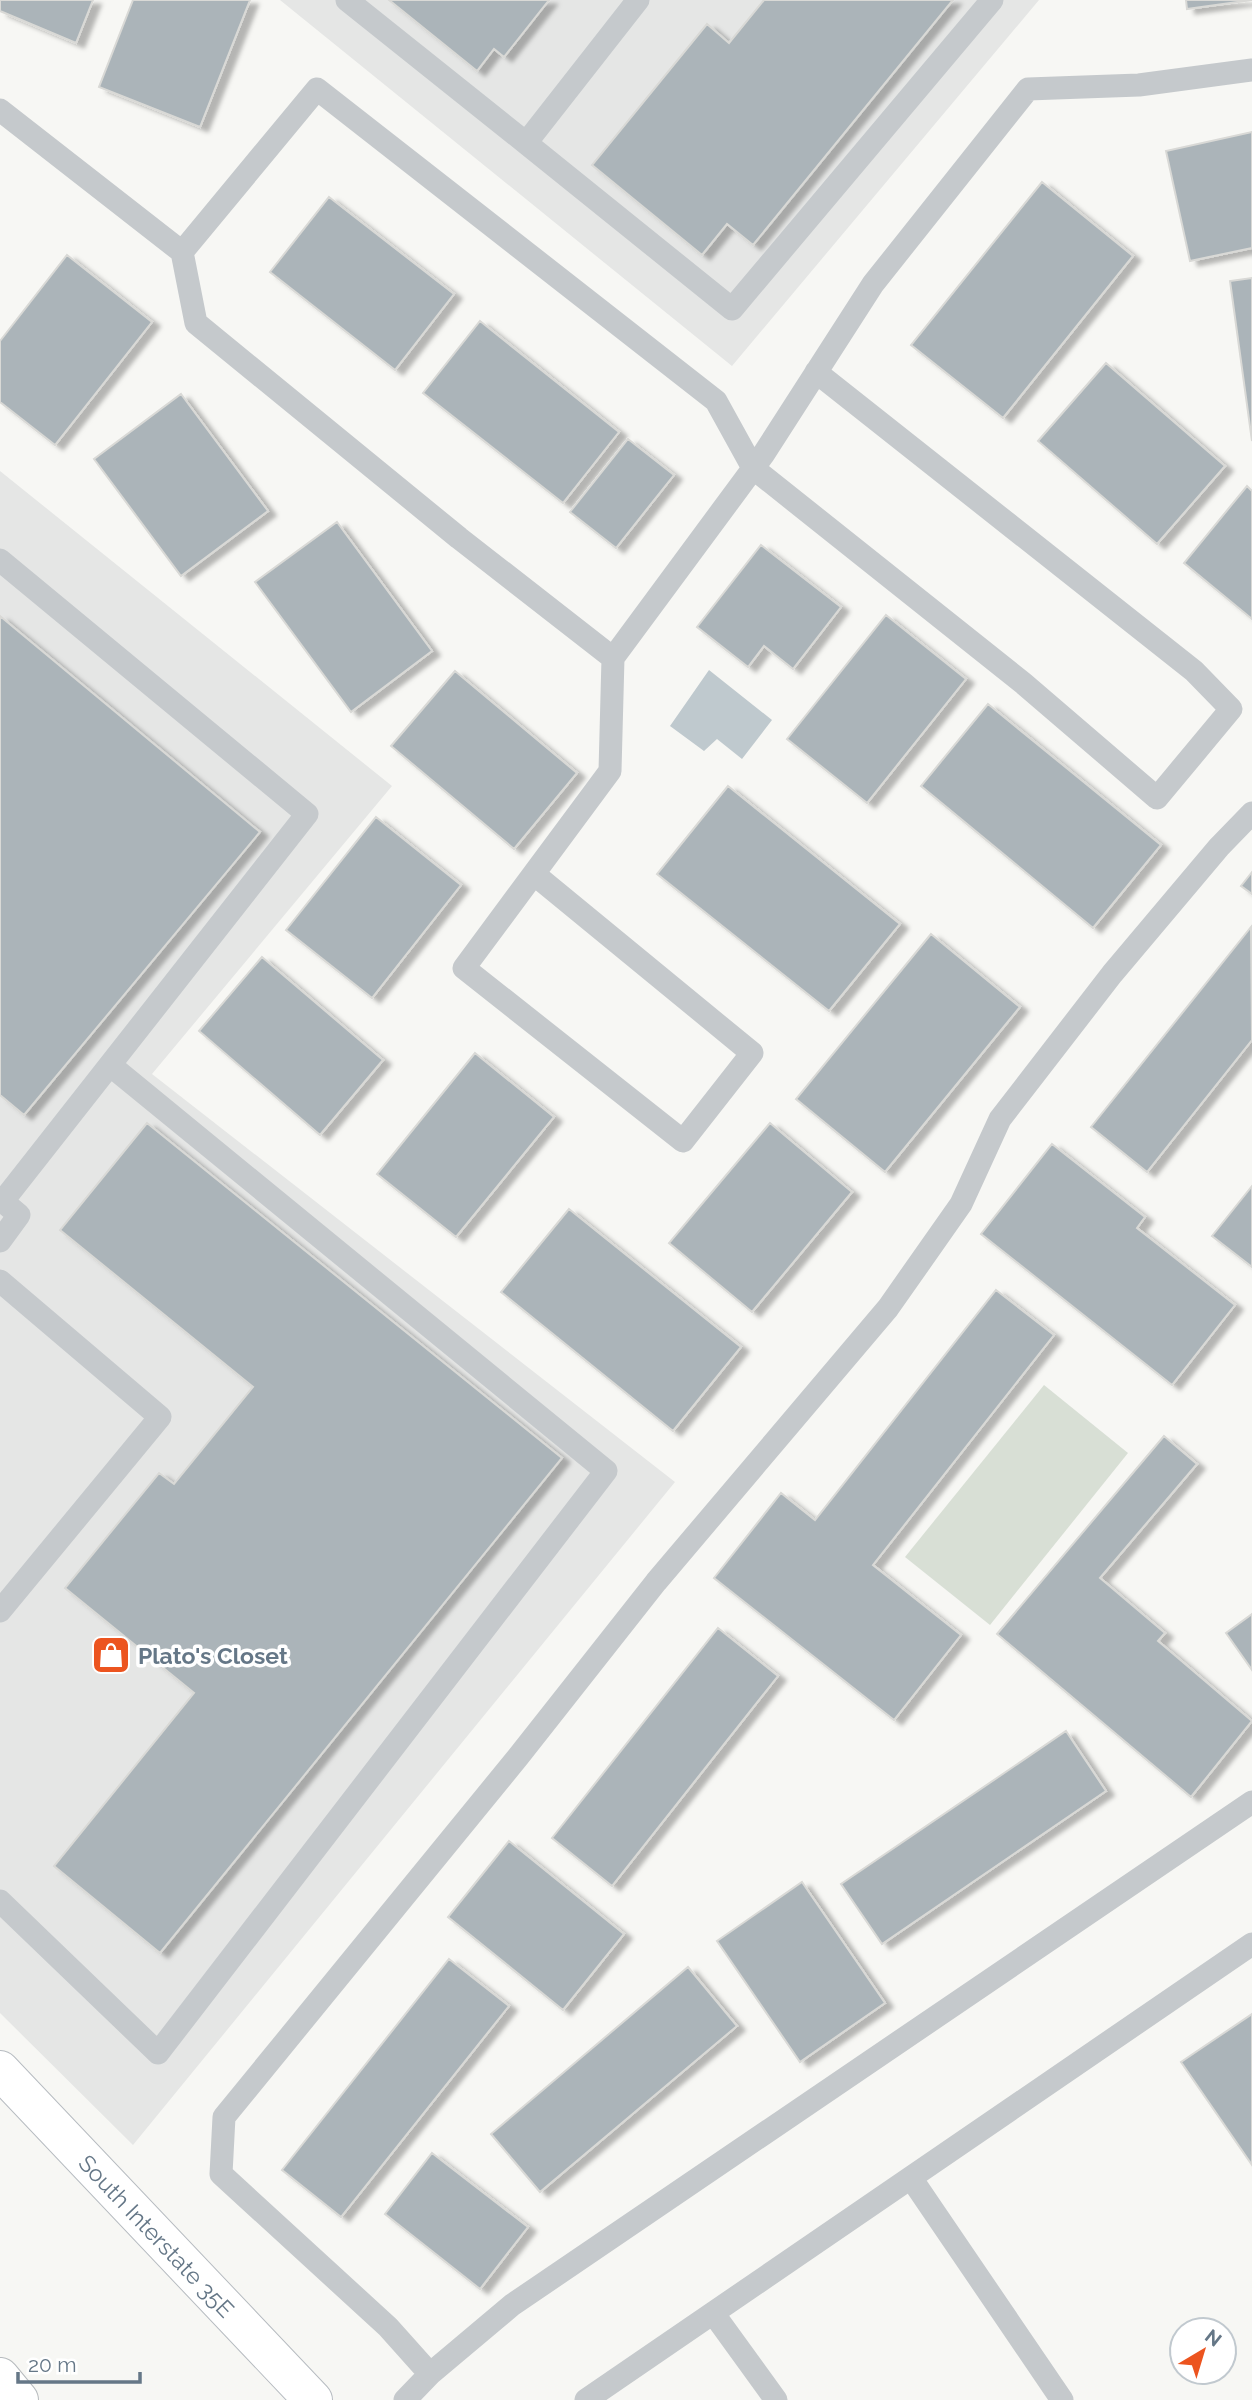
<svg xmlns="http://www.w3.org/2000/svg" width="1252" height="2400" viewBox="0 0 1252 2400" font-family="Raleway,sans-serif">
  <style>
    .built { fill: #e5e6e5 }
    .green { fill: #d8dfd5 }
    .water { fill: #bfc9ce }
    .building { fill: #abb4b9; stroke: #d9d9d6; stroke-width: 2; filter: url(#shadow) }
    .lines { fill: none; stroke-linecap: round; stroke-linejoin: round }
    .secondary-casing { stroke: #b7bcc1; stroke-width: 40 }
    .highway-casing { stroke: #b7bbbe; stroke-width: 40 }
    .lane { stroke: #c5c9cc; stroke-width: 23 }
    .secondary { stroke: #fff; stroke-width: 38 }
    .highway { stroke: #fff; stroke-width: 38 }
    .labels { text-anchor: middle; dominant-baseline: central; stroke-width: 7; stroke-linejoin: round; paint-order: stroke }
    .poi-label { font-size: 23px; font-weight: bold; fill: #657787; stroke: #fff; text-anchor: start }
    .street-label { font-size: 23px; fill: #657787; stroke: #fff }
  </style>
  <defs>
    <filter id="shadow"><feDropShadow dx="8" dy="4.5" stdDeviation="2" flood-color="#0004"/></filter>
  </defs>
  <rect width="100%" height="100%" fill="#f7f7f4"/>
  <!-- built -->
  <path class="built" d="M280,0H1039L732,366Z
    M0,471L392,786L152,1074L675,1482L133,2145L0,2013Z"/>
  <!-- green -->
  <path class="green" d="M1044,1385L1128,1453L990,1625L905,1557Z"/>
  <!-- water -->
  <path class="water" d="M709,670L772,720L742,759L717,739L704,751L670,726Z"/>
  <!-- building -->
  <path class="building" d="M0,0H93L76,43L0,11Z
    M133,0H250L200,127L99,87Z
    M389,0H549L504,57L494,49L477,71Z
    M764,0H953L753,245L727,224L702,255L592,165L707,24L729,43Z
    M1186,0H1252L1187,9Z
    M1252,132V248L1190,261L1166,151Z
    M1042,182L1133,256L1003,418L911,345Z
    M329,197L454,294L395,370L270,272Z
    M67,255L152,322L55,445L0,402V341Z
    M1252,278V441L1230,281Z
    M480,321L619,432L563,503L423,393Z
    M1106,363L1225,466L1157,544L1038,441Z
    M181,394L268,511L181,576L94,459Z
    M628,439L674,475L616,548L570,512Z
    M1247,486L1252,491V619L1184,563Z
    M337,522L432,651L351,712L255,582Z
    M761,545L841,607L793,669L764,646L748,667L697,627Z
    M886,615L966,679L867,803L787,739Z
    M0,616L260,832L24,1115L0,1095Z
    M455,671L577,773L514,849L391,746Z
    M988,704L1161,845L1093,928L921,786Z
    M728,786L900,924L829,1011L657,874Z
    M376,817L461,885L372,998L286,930Z
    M1252,872V894L1241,886Z
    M1251,927L1252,1040L1147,1172L1091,1127Z
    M931,934L1020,1007L885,1172L796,1099Z
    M262,957L383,1060L320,1135L199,1031Z
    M475,1053L554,1117L456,1237L377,1174Z
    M147,1123L562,1458L160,1953L54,1866L194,1693L65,1588L159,1473L174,1484L253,1387L60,1230Z
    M770,1123L852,1192L752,1312L669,1243Z
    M1052,1144L1145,1217L1137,1228L1235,1305L1172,1385L981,1234Z
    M1252,1186V1267L1212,1236Z
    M569,1209L741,1347L673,1431L501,1292Z
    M996,1290L1054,1335L873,1565L961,1635L894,1720L714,1578L781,1493L815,1520Z
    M1164,1436L1197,1464L1100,1578L1165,1633L1158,1641L1252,1721L1191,1797L997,1634Z
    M1252,1614V1670L1226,1633Z
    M718,1628L778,1676L612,1886L552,1838Z
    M1066,1731L1106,1791L882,1944L841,1884Z
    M509,1841L624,1934L563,2010L448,1917Z
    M802,1882L885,2003L800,2062L717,1941Z
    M449,1959L509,2006L341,2217L282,2170Z
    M688,1967L737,2026L540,2192L491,2134Z
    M1252,2014V2165L1181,2062Z
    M432,2153L528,2227L480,2289L385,2214Z"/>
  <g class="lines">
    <defs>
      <g id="secondary">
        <path id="s1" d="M0,2070L313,2400"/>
      </g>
      <path id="highway" d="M0,2377L19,2400"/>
    </defs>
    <!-- secondary casing -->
    <use href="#secondary" class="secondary-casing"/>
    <!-- highway casing -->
    <use href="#highway" class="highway-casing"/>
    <!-- lane -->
    <path class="lane" d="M347,0L526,143
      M638,0L526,143L732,309L992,0
      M0,110L182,252L196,323L459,538L613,658L763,455L873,284L1028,89L1139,85L1252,70
      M182,252L317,89L716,401L753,468L1023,683L1157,798L1231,709L1194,671L816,372
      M0,560L307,814L3,1201
      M534,874L752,1053L683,1141L464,968L610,771L613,658
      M0,1199L19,1215L0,1241
      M0,1281L160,1417L0,1611
      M0,1901L158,2053L606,1471L110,1065
      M911,2178L1062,2400
      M713,2313L776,2400
      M430,2374L512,2305L1252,1802
      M405,2400L430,2374L388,2327L221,2174L224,2117L518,1757L656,1582L888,1308L961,1204L1000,1119L1112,974L1219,847L1252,813
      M586,2400L1252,1944"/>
    <!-- secondary -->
    <use href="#secondary" class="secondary"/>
    <!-- highway -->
    <use href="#highway" class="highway"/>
  </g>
  <!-- icons -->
  <defs>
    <symbol id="shop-square" viewBox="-11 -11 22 22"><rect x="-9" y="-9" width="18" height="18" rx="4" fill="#ec541f" stroke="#fff"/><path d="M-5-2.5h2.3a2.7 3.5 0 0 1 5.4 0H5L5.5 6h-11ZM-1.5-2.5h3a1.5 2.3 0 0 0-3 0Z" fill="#fff"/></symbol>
  </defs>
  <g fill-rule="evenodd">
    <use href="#shop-square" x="89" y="1633" width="44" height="44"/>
  </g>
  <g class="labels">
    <!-- poi labels -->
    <g class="poi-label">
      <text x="138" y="1655">Plato's Closet</text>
    </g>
    <!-- street labels -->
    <g class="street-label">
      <text stroke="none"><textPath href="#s1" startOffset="228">South Interstate 35E</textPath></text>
    </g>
  </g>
  <!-- north arrow -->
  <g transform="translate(1203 2351) rotate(38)"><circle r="33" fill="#ffffff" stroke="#c1c9cf" stroke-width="2"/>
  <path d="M0-5L12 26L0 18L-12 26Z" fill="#ec541f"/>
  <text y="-10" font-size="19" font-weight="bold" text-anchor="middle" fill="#657787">N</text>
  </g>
  <!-- scale -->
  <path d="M18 2372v10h122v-10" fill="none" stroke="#657787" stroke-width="3.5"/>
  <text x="28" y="2372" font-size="21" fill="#657787" stroke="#ffffff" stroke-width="5" paint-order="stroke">20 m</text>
</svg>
